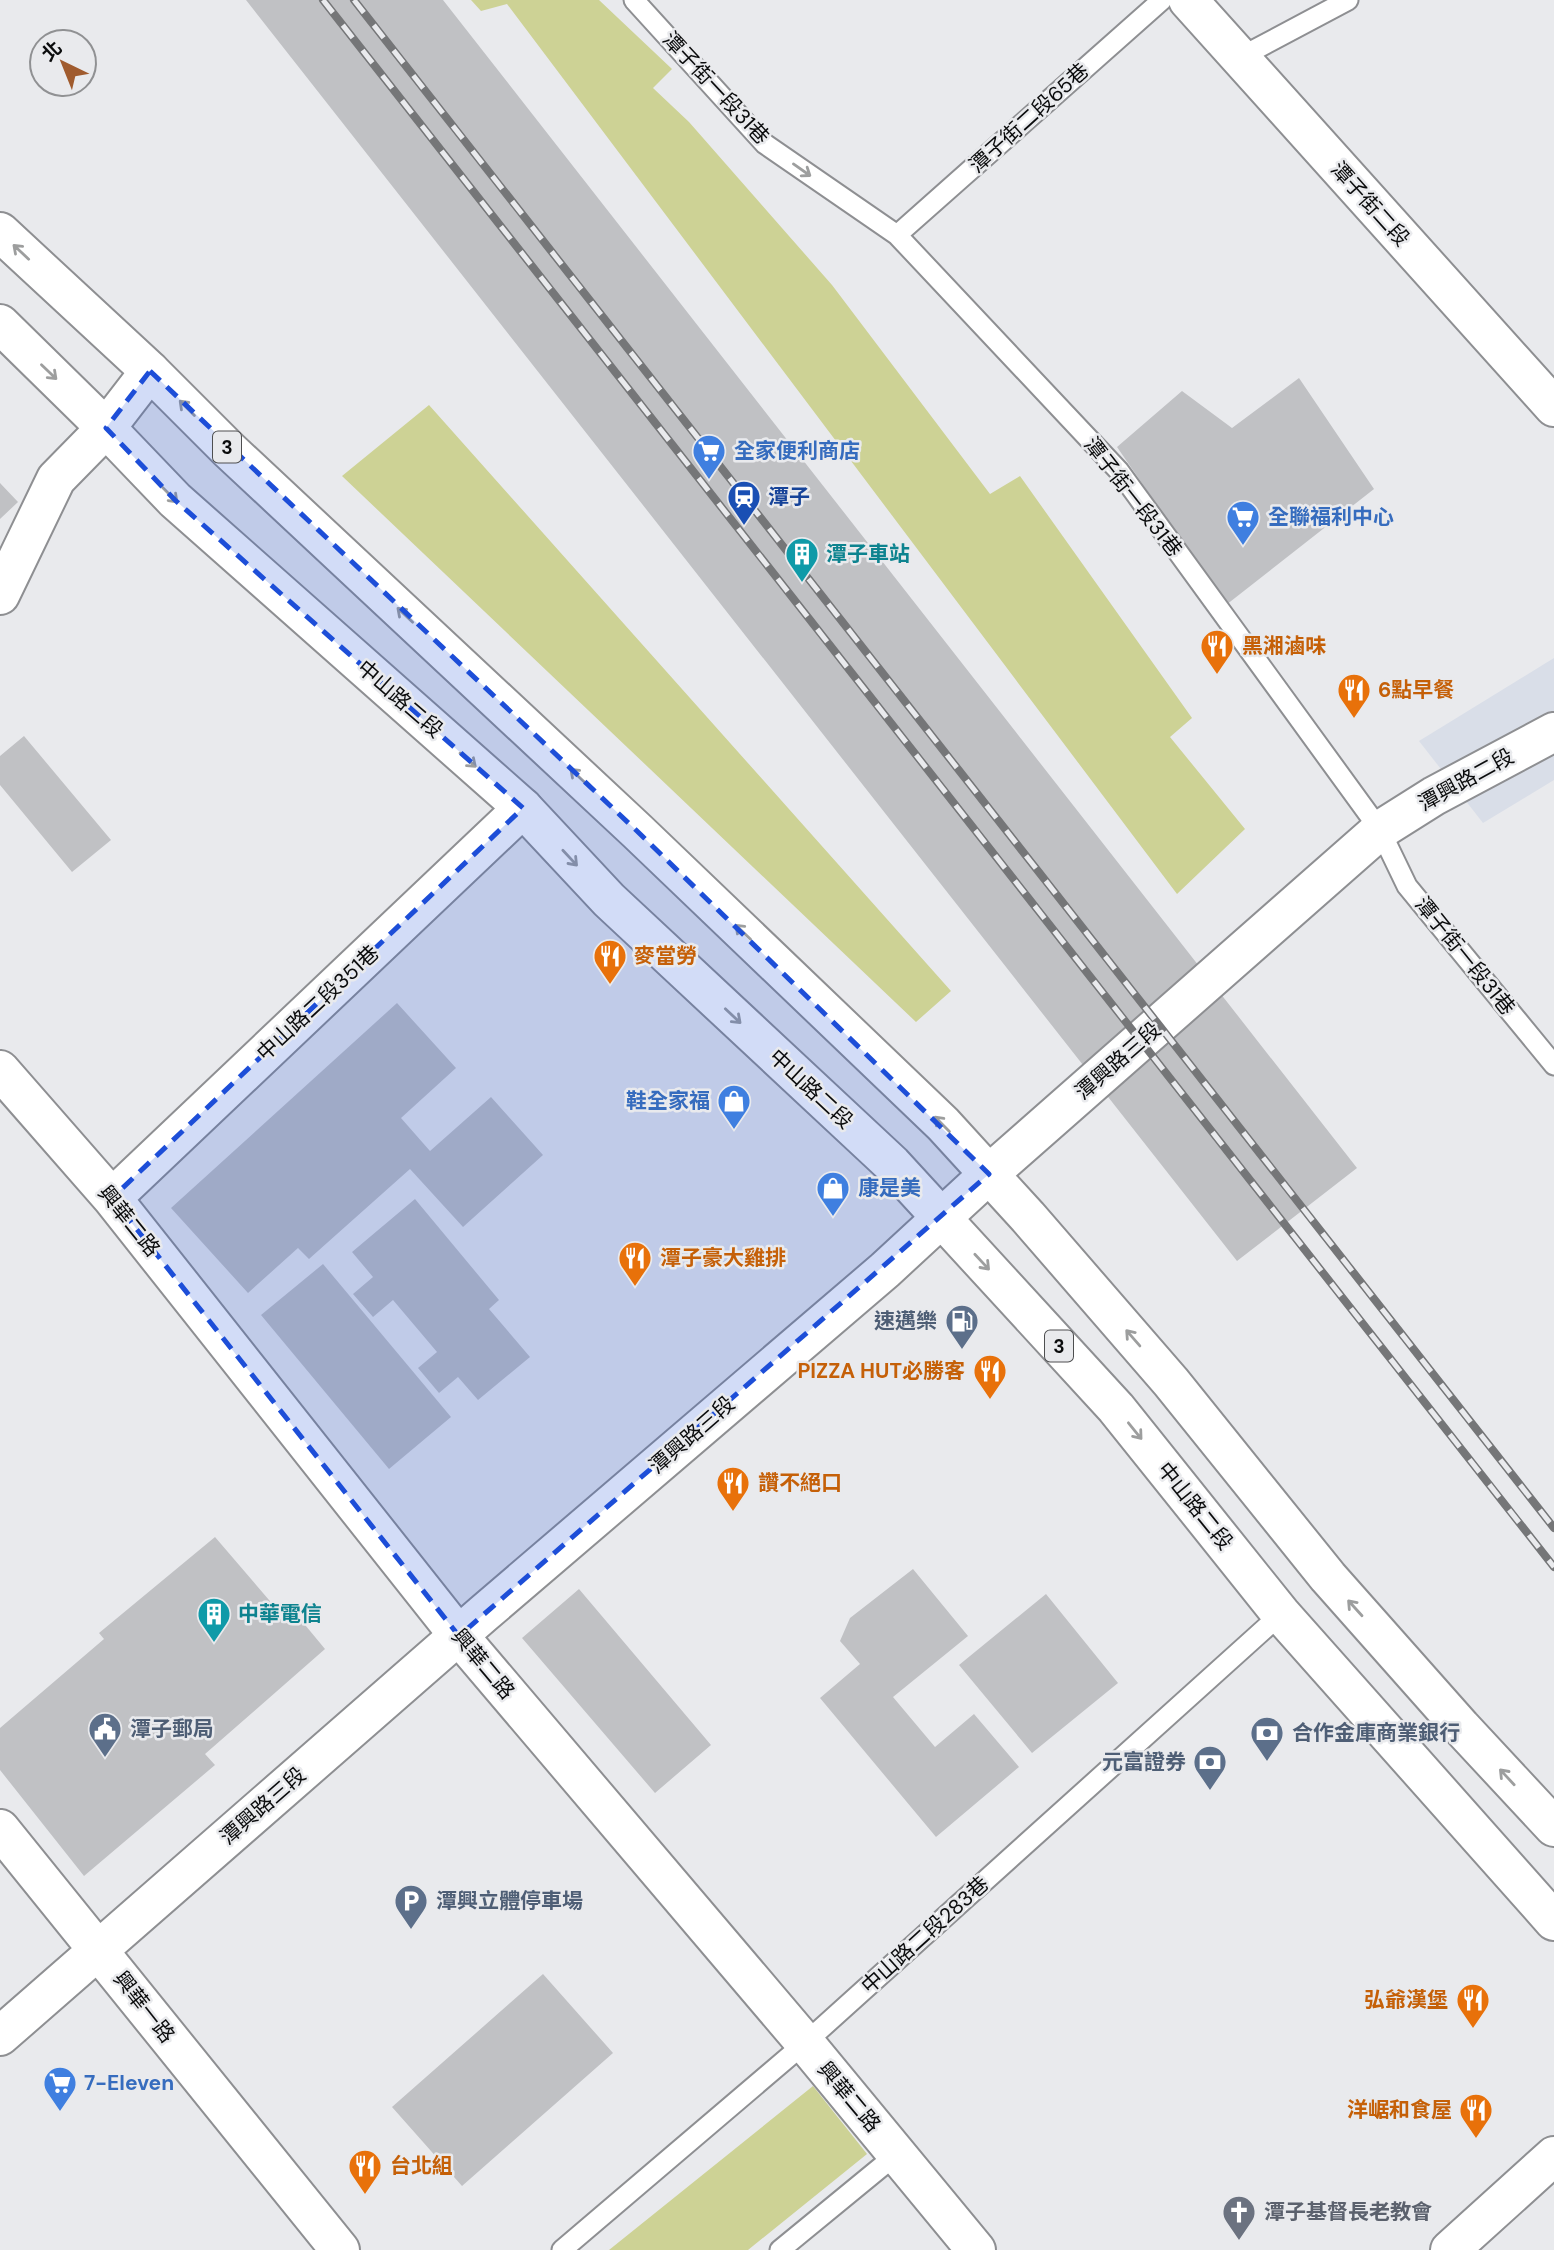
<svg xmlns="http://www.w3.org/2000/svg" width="1554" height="2250" viewBox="0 0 1554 2250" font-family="'DM Sans','Noto Sans TC',sans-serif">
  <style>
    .built { fill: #d9dee8 }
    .green { fill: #cdd295 }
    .building { fill: #c0c1c4 }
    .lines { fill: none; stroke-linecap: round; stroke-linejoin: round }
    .lane-casing { stroke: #8e8f92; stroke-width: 23 }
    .street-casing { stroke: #8e8f92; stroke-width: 42 }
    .secondary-casing { stroke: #8e8f92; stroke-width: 42 }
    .primary-casing { stroke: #8e8f92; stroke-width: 42 }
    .lane { stroke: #fff; stroke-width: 19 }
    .street { stroke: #fff; stroke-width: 38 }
    .secondary { stroke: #fff; stroke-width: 38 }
    .primary { stroke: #fff; stroke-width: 38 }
    .rail-casing { stroke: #757678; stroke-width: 8 }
    .rail { stroke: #e9eaed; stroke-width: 5; stroke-dasharray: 16; stroke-linecap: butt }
    .oneway { stroke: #9d9e9e }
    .marked { fill: #1d4ed8; fill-opacity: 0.2; stroke: #1d4ed8; stroke-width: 5; stroke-dasharray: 14 9; stroke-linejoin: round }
    .labels { text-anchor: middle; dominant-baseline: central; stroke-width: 5; stroke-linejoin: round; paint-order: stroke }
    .shield { fill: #e9eaed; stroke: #4e4f50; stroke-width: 2 }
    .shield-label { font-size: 19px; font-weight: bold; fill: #0b0c0d }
    .street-label { font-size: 21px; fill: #0b0c0d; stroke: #e9eaed }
    .shop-label { font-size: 21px; font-weight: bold; fill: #366cbe; stroke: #e9eaed; text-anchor: start }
    .transit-label { font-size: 21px; font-weight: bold; fill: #164399; stroke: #e9eaed; text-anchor: start }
    .culture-label { font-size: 21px; font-weight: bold; fill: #0d838f; stroke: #e9eaed; text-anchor: start }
    .food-label { font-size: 21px; font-weight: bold; fill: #c56008; stroke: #e9eaed; text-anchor: start }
    .service-label { font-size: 21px; font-weight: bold; fill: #4e5e75; stroke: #e9eaed; text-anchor: start }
    .worship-label { font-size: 21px; font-weight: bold; fill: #5b616d; stroke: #e9eaed; text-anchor: start }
  </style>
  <rect width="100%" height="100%" fill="#e9eaed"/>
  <!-- built -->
  <path class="built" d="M1554,658V780L1483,823L1419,741Z"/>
  <!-- green -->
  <path class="green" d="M471,0H599L672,69L653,88L689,122L832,285L990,494L1020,476L1192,718L1170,737L1245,829L1177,894L507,4L481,11Z
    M429,405L951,991L916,1022L342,476Z
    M813,2086L867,2154L748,2250H609Z"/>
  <!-- building -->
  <path class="building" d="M246,0H443L1357,1168L1237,1261Z
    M1299,378L1374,489L1226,605L1117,447L1182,391L1232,428Z
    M0,483L18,502L0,519Z
    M24,736L111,840L72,872L0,785V756Z
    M397,1003L456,1068L401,1118L430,1151L491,1097L543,1155L463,1227L410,1169L309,1259L298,1248L248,1293L171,1208Z
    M415,1199L499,1300L489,1309L530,1357L478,1400L458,1377L439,1393L418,1368L437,1352L393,1300L373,1317L353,1294L373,1277L352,1252Z
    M323,1264L451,1417L389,1469L261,1315Z
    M215,1537L287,1621L296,1614L325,1649L205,1754L215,1765L84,1876L0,1770V1728L104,1639L99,1633Z
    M913,1569L968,1636L893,1697L935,1747L974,1714L1019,1767L936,1837L820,1698L860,1664L840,1641L850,1618Z
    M579,1589L711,1745L655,1793L522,1638Z
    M1046,1594L1118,1683L1032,1753L959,1665Z
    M543,1974L613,2053L462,2186L392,2107Z"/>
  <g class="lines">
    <defs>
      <path id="lane" d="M634,0L765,144L897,235L1119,471L1380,830L1407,886L1554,1065
        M1239,58L1348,0
        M897,235L1162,0
        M562,2250L805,2043L1281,1614
        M780,2250L897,2154"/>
      <path id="street" d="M1188,0L1554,407
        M0,595L56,479L106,428L150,371
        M0,1070L112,1198L459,1636L805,2043L976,2250
        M112,1198L523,808
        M1450,2250L1554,2156"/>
      <path id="secondary" d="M0,1829L340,2250
        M0,2036L483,1614L885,1270L989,1174L1380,830L1434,796L1554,732"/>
      <path id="primary" d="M0,232L150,371L229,450L637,831L943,1124L1028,1217L1171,1382L1328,1577L1461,1727L1554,1827
        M0,324L106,428L175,500L523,808L609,900L892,1164L1116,1408L1281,1614L1554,1921"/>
    </defs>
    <!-- lane casing -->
    <use href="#lane" class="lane-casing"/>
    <!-- street casing -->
    <use href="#street" class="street-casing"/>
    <!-- secondary casing -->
    <use href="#secondary" class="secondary-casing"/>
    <!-- primary casing -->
    <use href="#primary" class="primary-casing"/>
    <!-- lane -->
    <use href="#lane" class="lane"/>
    <!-- street -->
    <use href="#street" class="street"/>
    <!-- secondary -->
    <use href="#secondary" class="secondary"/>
    <!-- primary -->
    <use href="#primary" class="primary"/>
    <defs>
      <path id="rail" d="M323,0L1554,1567
        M354,0L1554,1528"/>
    </defs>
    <!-- rail casing -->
    <use href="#rail" class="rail-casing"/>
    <!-- rail -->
    <use href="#rail" class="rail"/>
  </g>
  <!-- one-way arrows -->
  <defs><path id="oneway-shaft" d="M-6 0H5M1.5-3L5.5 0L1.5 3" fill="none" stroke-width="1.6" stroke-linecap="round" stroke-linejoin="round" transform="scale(1.75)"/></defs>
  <g class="oneway">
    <use href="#oneway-shaft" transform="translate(802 170) rotate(35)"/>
    <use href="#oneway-shaft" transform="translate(21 252) rotate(-137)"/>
    <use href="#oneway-shaft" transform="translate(49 372) rotate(44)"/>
    <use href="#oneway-shaft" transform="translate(187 408) rotate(-135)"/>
    <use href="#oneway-shaft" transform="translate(170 495) rotate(45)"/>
    <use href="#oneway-shaft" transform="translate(405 615) rotate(-137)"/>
    <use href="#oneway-shaft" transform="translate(468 760) rotate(41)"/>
    <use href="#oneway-shaft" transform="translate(578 776) rotate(-137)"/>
    <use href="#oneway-shaft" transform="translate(570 858) rotate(47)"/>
    <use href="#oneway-shaft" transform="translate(743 932) rotate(-136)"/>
    <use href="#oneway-shaft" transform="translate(733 1016) rotate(43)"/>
    <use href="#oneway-shaft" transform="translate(942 1124) rotate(-135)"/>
    <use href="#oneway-shaft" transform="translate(982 1262) rotate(47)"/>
    <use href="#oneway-shaft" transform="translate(1133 1338) rotate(-131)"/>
    <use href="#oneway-shaft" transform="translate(1135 1431) rotate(51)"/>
    <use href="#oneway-shaft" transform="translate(1355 1608) rotate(-132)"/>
    <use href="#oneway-shaft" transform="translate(1507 1777) rotate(-133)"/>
  </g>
  <!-- marked area -->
  <path class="marked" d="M150,371L637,831L989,1174L459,1636L112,1198L523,808L175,500L106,428Z"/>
  <!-- icons -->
  <defs>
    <symbol id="supermarket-pin" viewBox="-11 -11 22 30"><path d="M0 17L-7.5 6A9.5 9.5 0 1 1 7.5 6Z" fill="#3f7fe0" stroke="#e9eaed"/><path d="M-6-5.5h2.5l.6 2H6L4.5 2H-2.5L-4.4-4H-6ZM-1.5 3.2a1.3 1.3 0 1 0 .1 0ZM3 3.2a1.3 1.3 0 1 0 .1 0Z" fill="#fff"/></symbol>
    <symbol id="station-pin" viewBox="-11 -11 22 30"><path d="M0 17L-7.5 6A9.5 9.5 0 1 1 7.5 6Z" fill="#1a4fb4" stroke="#e9eaed"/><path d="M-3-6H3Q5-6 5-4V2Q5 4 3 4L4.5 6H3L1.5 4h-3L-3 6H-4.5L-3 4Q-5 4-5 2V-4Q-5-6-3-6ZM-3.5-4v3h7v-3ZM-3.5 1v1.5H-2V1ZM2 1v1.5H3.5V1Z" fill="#fff"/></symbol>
    <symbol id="building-pin" viewBox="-11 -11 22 30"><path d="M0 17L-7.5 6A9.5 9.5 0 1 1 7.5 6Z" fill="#0f9aa8" stroke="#e9eaed"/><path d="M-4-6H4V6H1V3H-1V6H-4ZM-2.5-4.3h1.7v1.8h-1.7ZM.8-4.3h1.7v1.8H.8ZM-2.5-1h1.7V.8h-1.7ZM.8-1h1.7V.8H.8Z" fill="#fff"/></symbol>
    <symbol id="restaurant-pin" viewBox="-11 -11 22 30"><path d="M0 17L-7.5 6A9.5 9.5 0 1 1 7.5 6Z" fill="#e8710a" stroke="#e9eaed"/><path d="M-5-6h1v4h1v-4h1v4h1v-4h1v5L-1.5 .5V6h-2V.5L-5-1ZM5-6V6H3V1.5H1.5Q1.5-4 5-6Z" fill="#fff"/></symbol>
    <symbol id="shop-pin" viewBox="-11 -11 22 30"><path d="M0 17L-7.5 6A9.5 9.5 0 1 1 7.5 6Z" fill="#3f7fe0" stroke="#e9eaed"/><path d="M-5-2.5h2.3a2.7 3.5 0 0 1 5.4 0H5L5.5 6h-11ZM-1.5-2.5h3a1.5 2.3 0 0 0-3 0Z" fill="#fff"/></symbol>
    <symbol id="fuel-pin" viewBox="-11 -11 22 30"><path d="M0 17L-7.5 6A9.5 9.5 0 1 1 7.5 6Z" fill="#5c6f8a" stroke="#e9eaed"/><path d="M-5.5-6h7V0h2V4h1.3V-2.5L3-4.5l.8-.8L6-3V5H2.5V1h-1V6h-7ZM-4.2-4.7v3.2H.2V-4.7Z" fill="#fff"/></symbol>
    <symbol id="civic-pin" viewBox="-11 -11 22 30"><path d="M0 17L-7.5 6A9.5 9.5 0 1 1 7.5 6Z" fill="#5c6f8a" stroke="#e9eaed"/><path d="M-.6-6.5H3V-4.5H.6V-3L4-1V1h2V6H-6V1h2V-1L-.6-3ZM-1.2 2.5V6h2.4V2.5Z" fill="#fff"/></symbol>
    <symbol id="bank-pin" viewBox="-11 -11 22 30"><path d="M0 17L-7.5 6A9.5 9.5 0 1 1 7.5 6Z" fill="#5c6f8a" stroke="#e9eaed"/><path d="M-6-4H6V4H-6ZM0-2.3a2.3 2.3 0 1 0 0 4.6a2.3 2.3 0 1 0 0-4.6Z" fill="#fff"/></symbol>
    <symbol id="parking-pin" viewBox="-11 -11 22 30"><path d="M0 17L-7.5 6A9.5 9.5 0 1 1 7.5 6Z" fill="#5c6f8a" stroke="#e9eaed"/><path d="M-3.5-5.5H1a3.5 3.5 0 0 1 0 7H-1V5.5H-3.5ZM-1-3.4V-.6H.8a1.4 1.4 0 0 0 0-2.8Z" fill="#fff"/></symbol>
    <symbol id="church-pin" viewBox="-11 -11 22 30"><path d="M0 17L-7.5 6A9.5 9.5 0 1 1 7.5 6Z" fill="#6b7280" stroke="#e9eaed"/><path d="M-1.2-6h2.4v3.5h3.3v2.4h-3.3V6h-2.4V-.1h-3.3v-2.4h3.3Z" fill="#fff"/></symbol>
  </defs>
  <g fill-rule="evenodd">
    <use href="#supermarket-pin" x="690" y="432" width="38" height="52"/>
    <use href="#station-pin" x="725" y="478" width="38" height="52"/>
    <use href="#supermarket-pin" x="1224" y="498" width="38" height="52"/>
    <use href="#building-pin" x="783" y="535" width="38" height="52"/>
    <use href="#restaurant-pin" x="1198" y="627" width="38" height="52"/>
    <use href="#restaurant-pin" x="1335" y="671" width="38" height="52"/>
    <use href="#restaurant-pin" x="591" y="937" width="38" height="52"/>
    <use href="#shop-pin" x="715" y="1082" width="38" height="52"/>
    <use href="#shop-pin" x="814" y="1169" width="38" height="52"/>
    <use href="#restaurant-pin" x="616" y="1239" width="38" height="52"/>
    <use href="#fuel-pin" x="943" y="1302" width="38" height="52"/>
    <use href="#restaurant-pin" x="971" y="1352" width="38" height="52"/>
    <use href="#restaurant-pin" x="714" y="1464" width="38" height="52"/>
    <use href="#building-pin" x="195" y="1595" width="38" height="52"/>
    <use href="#civic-pin" x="86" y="1710" width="38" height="52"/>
    <use href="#bank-pin" x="1248" y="1714" width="38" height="52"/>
    <use href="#bank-pin" x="1191" y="1743" width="38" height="52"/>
    <use href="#parking-pin" x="392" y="1882" width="38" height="52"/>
    <use href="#restaurant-pin" x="1454" y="1981" width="38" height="52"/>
    <use href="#supermarket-pin" x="41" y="2064" width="38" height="52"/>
    <use href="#restaurant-pin" x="1457" y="2091" width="38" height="52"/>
    <use href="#restaurant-pin" x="346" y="2147" width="38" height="52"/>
    <use href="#church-pin" x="1220" y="2193" width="38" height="52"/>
  </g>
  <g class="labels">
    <!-- shield labels -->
    <g class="shield">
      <rect x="213" y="431.5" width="28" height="31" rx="5"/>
      <rect x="1045" y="1330.5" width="28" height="31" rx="5"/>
    </g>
    <g class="shield-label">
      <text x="227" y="447">3</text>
      <text x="1059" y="1346">3</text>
    </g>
    <!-- street labels -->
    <g class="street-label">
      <text transform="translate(716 88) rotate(47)">潭子街一段31巷</text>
      <text transform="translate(1029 118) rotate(-42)">潭子街二段65巷</text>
      <text transform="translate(1370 204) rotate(48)">潭子街二段</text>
      <text transform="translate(1133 497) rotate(52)">潭子街一段31巷</text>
      <text transform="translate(400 699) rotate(41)">中山路二段</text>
      <text transform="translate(1466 780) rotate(-29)">潭興路二段</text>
      <text transform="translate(1465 956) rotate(51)">潭子街一段31巷</text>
      <text transform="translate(318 1003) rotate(-43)">中山路二段351巷</text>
      <text transform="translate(1118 1061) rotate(-41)">潭興路三段</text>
      <text transform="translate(811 1089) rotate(43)">中山路二段</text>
      <text transform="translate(129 1221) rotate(51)">興華二路</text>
      <text transform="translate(692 1435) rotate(-41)">潭興路三段</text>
      <text transform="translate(1195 1506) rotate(51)">中山路二段</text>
      <text transform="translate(483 1664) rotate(50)">興華二路</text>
      <text transform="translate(263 1806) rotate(-41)">潭興路三段</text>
      <text transform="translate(925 1935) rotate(-42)">中山路二段283巷</text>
      <text transform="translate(144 2007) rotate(52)">興華一路</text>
      <text transform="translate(849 2097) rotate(50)">興華二路</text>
    </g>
    <!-- shop labels -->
    <g class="shop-label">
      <text x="734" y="451">全家便利商店</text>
      <text x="1268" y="517">全聯福利中心</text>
      <text x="710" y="1101" text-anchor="end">鞋全家福</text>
      <text x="858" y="1188">康是美</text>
      <text x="84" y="2083">7-Eleven</text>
    </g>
    <!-- transit labels -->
    <g class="transit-label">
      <text x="768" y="497">潭子</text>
    </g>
    <!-- culture labels -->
    <g class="culture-label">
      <text x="826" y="554">潭子車站</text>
      <text x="238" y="1614">中華電信</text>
    </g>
    <!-- food labels -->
    <g class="food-label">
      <text x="1242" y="646">黑湘滷味</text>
      <text x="1378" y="690">6點早餐</text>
      <text x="634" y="956">麥當勞</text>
      <text x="660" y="1258">潭子豪大雞排</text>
      <text x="965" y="1371" text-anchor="end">PIZZA HUT必勝客</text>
      <text x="758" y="1483">讚不絕口</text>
      <text x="1448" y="2000" text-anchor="end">弘爺漢堡</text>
      <text x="1452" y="2110" text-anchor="end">洋崌和食屋</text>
      <text x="390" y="2166">台北組</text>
    </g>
    <!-- service labels -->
    <g class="service-label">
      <text x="937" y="1321" text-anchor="end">速邁樂</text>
      <text x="130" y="1729">潭子郵局</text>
      <text x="1292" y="1733">合作金庫商業銀行</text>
      <text x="1186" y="1762" text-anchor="end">元富證券</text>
      <text x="436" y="1901">潭興立體停車場</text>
    </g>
    <!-- worship labels -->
    <g class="worship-label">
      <text x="1264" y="2212">潭子基督長老教會</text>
    </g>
  </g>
  <!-- north arrow -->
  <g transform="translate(63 63) rotate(317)"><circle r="33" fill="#e9eaed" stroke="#909193" stroke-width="2"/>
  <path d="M0-5L12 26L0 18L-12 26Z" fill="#a05b2e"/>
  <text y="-10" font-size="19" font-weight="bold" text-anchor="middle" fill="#0b0c0d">北</text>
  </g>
</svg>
